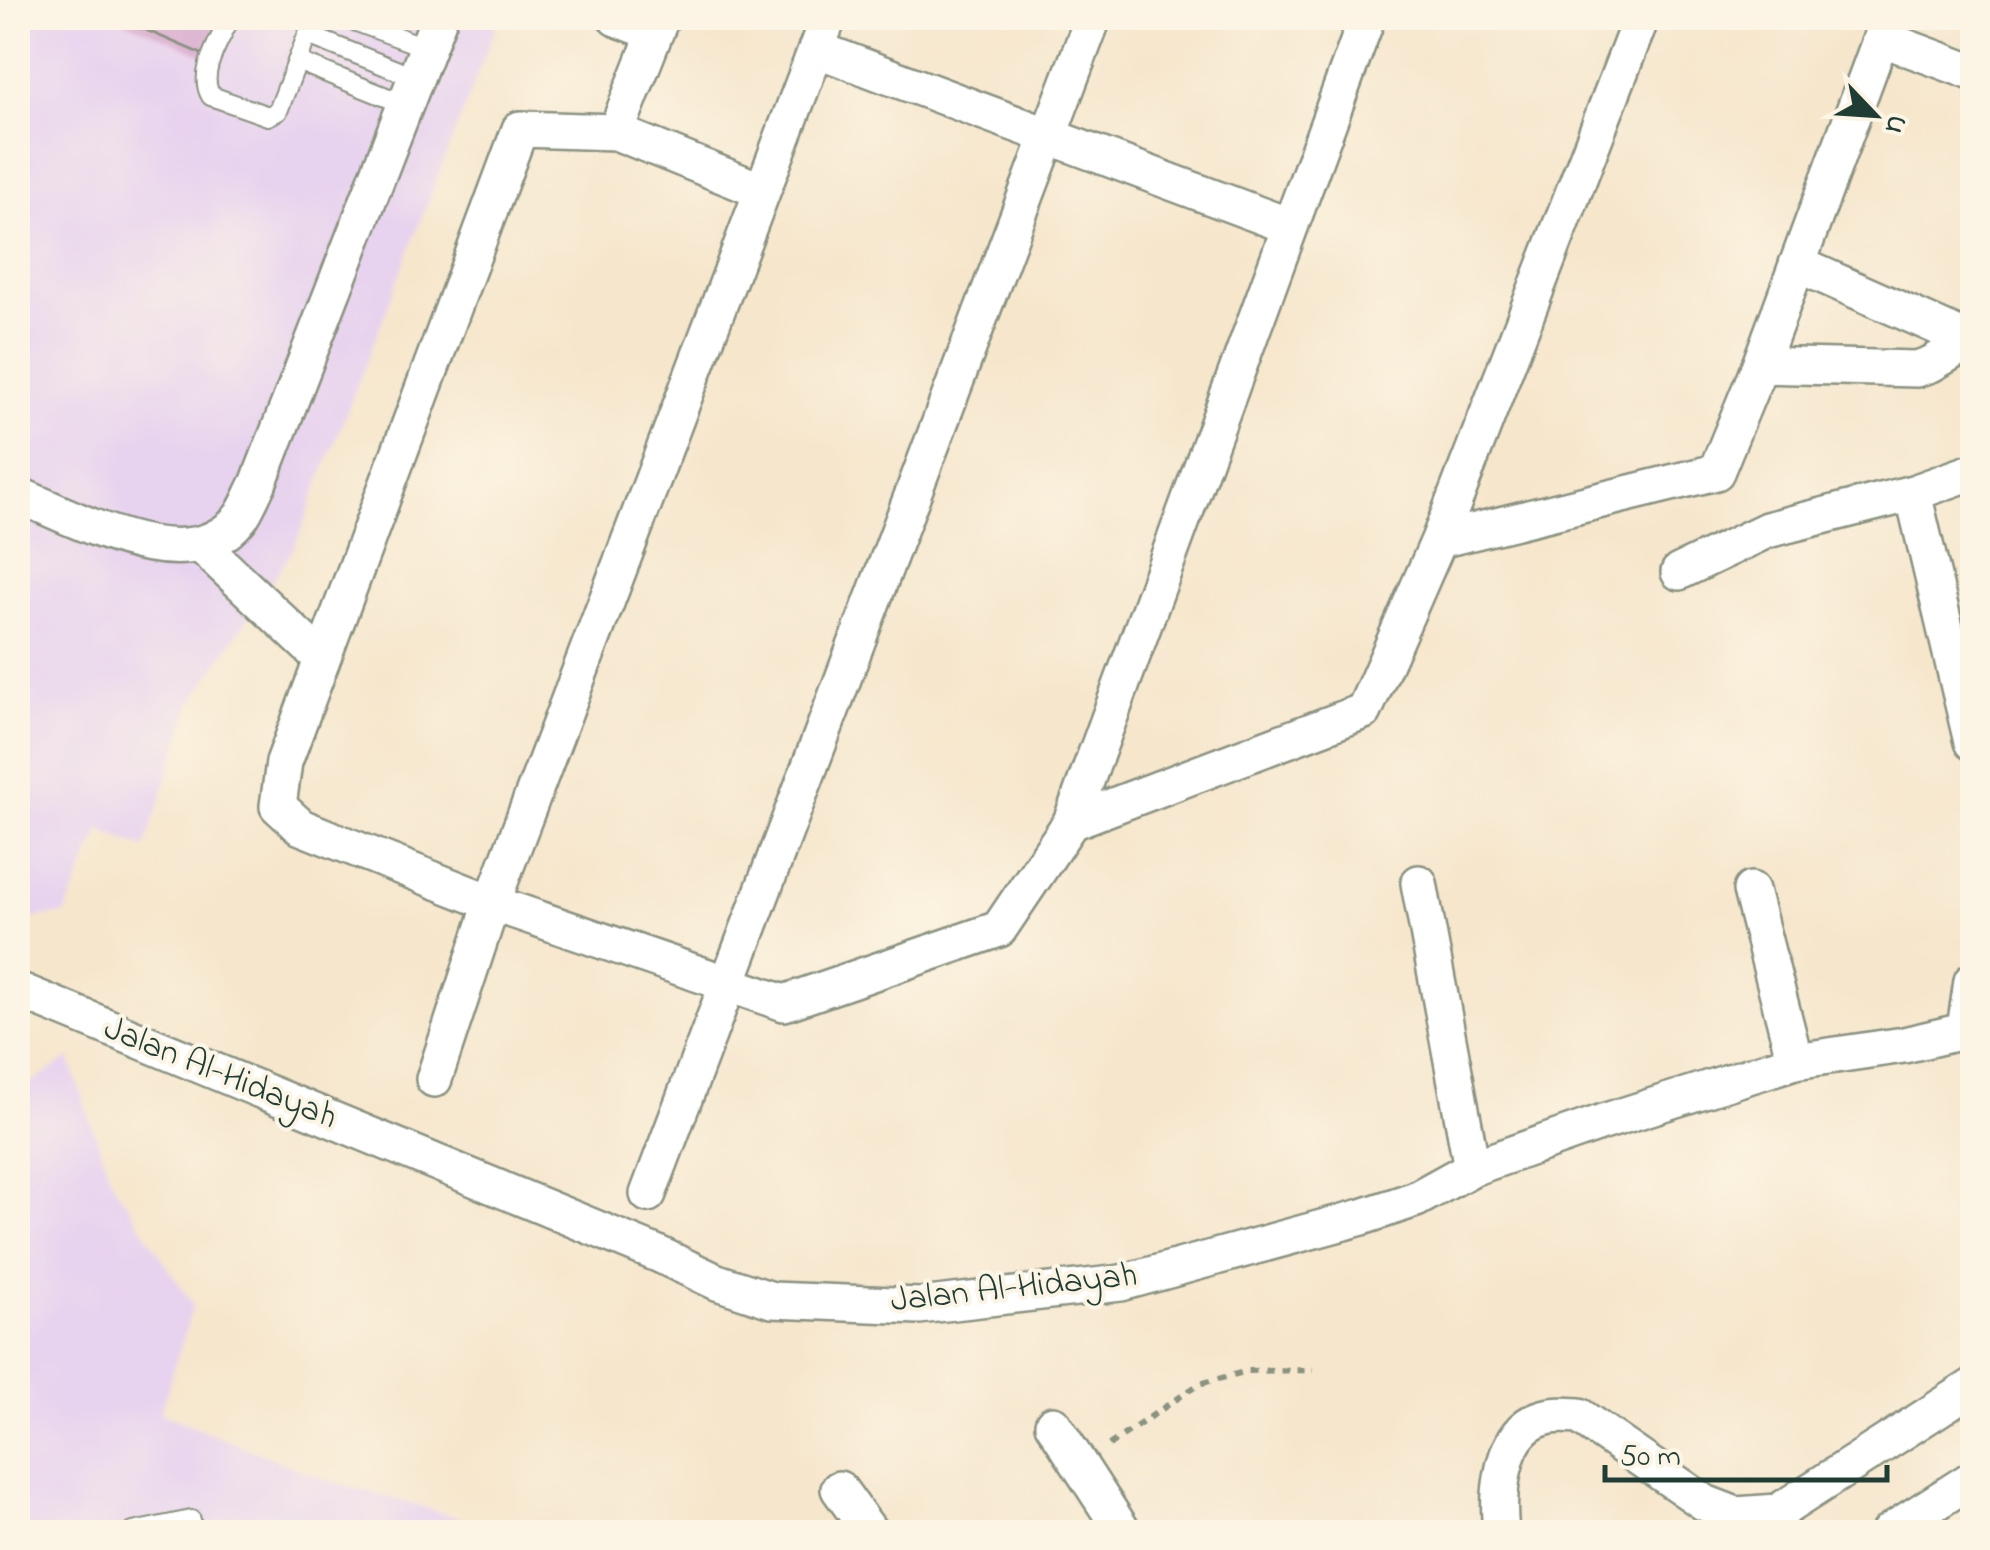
<svg xmlns="http://www.w3.org/2000/svg" width="1990" height="1550" viewBox="0 0 1990 1550" font-family="'Indie Flower',sans-serif">
  <style>
    .built { fill: #e7d2ef }
    .building { fill: #d5a5cc }
    .lines { fill: none; stroke-linecap: round; stroke-linejoin: round }
    .service-casing { stroke: #8a9280; stroke-width: 22 }
    .minor-casing { stroke: #8a9280; stroke-width: 40 }
    .path { stroke: #8a9280; stroke-width: 6; stroke-dasharray: 8 8; stroke-linecap: butt }
    .service { stroke: #fff; stroke-width: 18 }
    .minor { stroke: #fff; stroke-width: 35 }
    .labels { text-anchor: middle; dominant-baseline: central; stroke-width: 8; stroke-linejoin: round; paint-order: stroke }
    .street-label { font-size: 35px; fill: #1f3d34; stroke: #fcf5e5 }
  </style>
  <rect width="100%" height="100%" fill="#fcf5e5"/>
  <filter id="ink" filterUnits="userSpaceOnUse"><feTurbulence type="fractalNoise" baseFrequency=".01" numOctaves="2"/><feDisplacementMap in="SourceGraphic" scale="20" xChannelSelector="R" yChannelSelector="G"/><feConvolveMatrix kernelMatrix="1 2 1 2 8 2 1 2 1" color-interpolation-filters="sRGB"/></filter>
  <filter id="wash" filterUnits="userSpaceOnUse"><feTurbulence type="fractalNoise" baseFrequency=".0048" numOctaves="4" result="noise"/><feDisplacementMap in="SourceGraphic" scale="40" xChannelSelector="R" yChannelSelector="G"/><feGaussianBlur stdDeviation="2.25" result="paint"/><feColorMatrix in="noise" values="0 0 0 0 0 0 0 0 0 0 0 0 0 0 0 0 0 1.4 0 .05"/><feComposite in="paint" operator="in"/></filter>
  <g filter="url(#wash)">
    <rect width="100%" height="100%" fill="#f6e6cc"/>
    <!-- built -->
    <path class="built" d="M18,18H499L294,548L191,704L145,848L100,830L65,914L22,919L18,900Z
      M69,1058L111,1180L193,1305L160,1413L323,1479L478,1523L480,1532H18V1092Z"/>
    <g id="blocks">
      <!-- building -->
      <path class="building" d="M118,18H223L206,56Z"/>
    </g>
  </g>
  <g filter="url(#ink)">
    <use href="#blocks" fill-opacity="0" stroke="#8a9280" stroke-width="2.5"/>
    <g class="lines">
      <defs>
        <path id="service" d="M230,18C220,40 197,73 211,96L268,116L278,111L314,18
          M346,18L427,48
          M308,35L416,78
          M297,61L406,105
          M133,1532L191,1520"/>
        <path id="minor" d="M616,18L655,33
          M1881,38L1972,72
          M816,49L1289,226
          M616,132L661,18
          M762,191L616,132L520,129L284,762L278,806L301,827L492,903L784,1003L999,929L1071,822L1364,711L1439,540L1641,18
          M1797,264L1970,341
          M1760,365L1917,369L1931,364L1970,341
          M1913,493L1972,742
          M18,495C76,518 189,584 240,518C247,509 252,495 258,484L439,18
          M1439,540L1716,472L1760,365L1881,38L1885,18
          M200,544L322,659
          M1679,572L1767,530L1913,493L1972,472
          M1071,822L1367,18
          M1419,883L1472,1168
          M1751,890L1795,1061
          M18,990L658,1254L717,1282L772,1300L919,1306L1121,1283L1362,1217L1416,1199L1472,1168L1603,1122L1795,1061L1904,1045L1972,1029
          M1965,1029L1972,981
          M434,1079L492,903L828,18
          M648,1194L1093,18
          M1053,1424L1123,1532
          M839,1489L870,1532
          M1501,1532C1497,1497 1500,1433 1540,1419C1553,1414 1566,1415 1579,1416L1705,1503L1736,1515L1778,1512L1972,1387
          M1889,1532L1972,1479"/>
      </defs>
      <!-- service casing -->
      <use href="#service" class="service-casing"/>
      <!-- minor casing -->
      <use href="#minor" class="minor-casing"/>
      <!-- path -->
      <path class="path" d="M1109,1445L1199,1384L1248,1371L1313,1370"/>
      <!-- service -->
      <use href="#service" class="service"/>
      <!-- minor -->
      <use href="#minor" class="minor"/>
    </g>
  </g>
  <g class="labels">
    <!-- street labels -->
    <g class="street-label">
      <text transform="translate(220 1074) rotate(22)">Jalan Al-Hidayah</text>
      <text transform="translate(1014 1289) rotate(-6)">Jalan Al-Hidayah</text>
    </g>
  </g>
  <!-- margin -->
  <rect width="1990" height="1550" fill="none" stroke="#fcf5e5" stroke-width="60"/>
  <!-- north arrow -->
  <g transform="translate(1875 115) rotate(115)" stroke="#fcf5e5" stroke-width="8" paint-order="stroke">
  <path d="M0-8L18 38L0 25L-18 38Z" fill="#1f3d34"/>
  <text y="-15" font-size="28" font-weight="bold" text-anchor="middle" fill="#1f3d34">U</text>
  </g>
  <!-- scale -->
  <path d="M1605 1465v15h282v-15" fill="none" stroke="#1f3d34" stroke-width="5"/>
  <text x="1620" y="1465" font-size="30" fill="#1f3d34" stroke="#fcf5e5" stroke-width="8" paint-order="stroke">50 m</text>
</svg>
